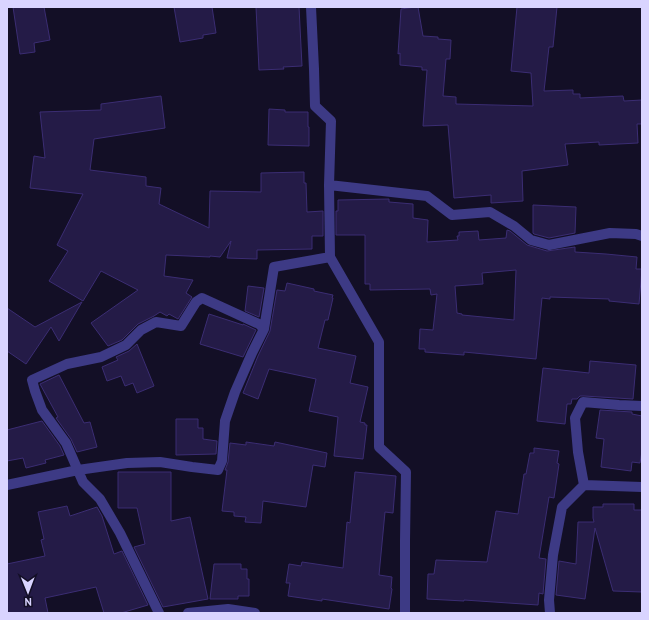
<svg xmlns="http://www.w3.org/2000/svg" width="649" height="620" viewBox="0 0 649 620" font-family="'PT Sans',sans-serif">
  <style>
    .building { fill: #241b47; stroke: #3b2d73; fill-rule: evenodd }
    .lines { fill: none; stroke-linecap: round; stroke-linejoin: round }
    .minor { stroke: #3d3a85; stroke-width: 10 }
  </style>
  <rect width="100%" height="100%" fill="#130f26"/>
  <!-- building -->
  <path class="building" d="M13,7H44L50,40L34,43L35,52L20,54Z
    M174,7H212L216,33L203,35V38L180,42Z
    M256,7H299L302,66L283,67L284,69L259,70Z
    M415,7H418L423,36L438,37V39L451,40L450,59H446L443,96L456,97V104L533,106L531,73L511,71L517,7H557L553,47H549L544,91L573,90V94H580V98L623,96L624,101L642,100V124H637L638,143L599,145V142L565,144L568,165L522,171L523,201L491,203V195L454,198L448,125L423,126L427,70H422V67L400,65V53L398,54L401,9Z
    M161,96L165,128L94,139L90,170L146,177V186L161,188L159,204L209,228L210,191L261,192V173L304,172V183H306L307,212L323,211V236H312V249L257,250V259L227,258L231,241L220,257L210,256V257L166,255L164,276L193,280L186,293L192,297L178,319L169,314L167,316L160,312L154,316L138,324L122,340L108,346L91,323L138,290L101,271L83,301L49,281L68,251L57,245L83,194L30,188L34,156L45,158L40,112L101,110V104Z
    M269,109L285,110V112H308V127H309V146L268,145Z
    M389,199V202L413,204V218L428,220L427,242L458,240L457,236H459V232L478,231L479,240L506,238L507,230L510,231L527,245L547,251L575,247V252L606,254L637,257L636,269H642L639,304L609,301V299L550,297V299L542,298L536,359L464,352V355L425,352V349H419L420,329L433,330L437,294L431,295L430,289L370,290V284H365V235H336V211H338V200ZM516,270L514,320L462,315V314L457,313L455,286L483,284L482,273Z
    M533,205L576,207L575,233L549,238L534,234L533,233Z
    M287,283L314,289V291L333,295L332,298H333L328,320H325L318,348L356,356L350,383L368,387L360,422L365,423V425H367L363,459L334,456L338,417L309,411L316,379L269,369L258,399L243,393L258,356L270,331L277,290L285,291Z
    M248,286L264,288L259,317L245,311Z
    M82,302L59,341L51,327L26,364L7,351V308L35,327Z
    M209,314L243,325V324L256,330L243,357L200,344Z
    M137,344L154,386L137,393L133,383L125,386L121,376L107,381L102,367L118,360L116,357L129,351Z
    M590,361L636,365L633,399L584,396H580L577,399H572L571,404H567L565,424L537,421L543,368L589,373Z
    M59,375L84,423L90,422L97,447L77,452L71,439L56,418L58,417L40,384Z
    M600,410L632,412V414L642,416V451L640,463L632,462L631,471L601,467L604,439L596,438Z
    M176,419H198V428H203V439L217,441L216,454L176,455Z
    M42,421L60,446L64,455L45,460L46,463L26,468L23,458L7,461V430Z
    M246,442L274,446L275,442L327,453L325,467L313,465L306,507L263,501L261,523L245,522L246,517L234,516V512L222,511L227,470H225L228,462L230,443L246,445Z
    M534,448L559,451L557,463L559,464L554,498L549,497L539,558L546,559L543,594L539,593L538,605L464,600V601L427,599L428,574H434L436,560L487,562L496,511L518,514L524,474H526L530,453H534Z
    M118,472H171V521L190,517L208,599L163,607L134,547L145,544L137,508H118Z
    M355,472L396,476L393,513L385,512L379,575L392,577L391,588L392,589L389,609L322,599V601L288,596L290,583H286L289,564L301,566L302,562L343,568L347,522L350,523Z
    M603,504H634V510H642V592L613,591L595,528L585,599L556,595L559,561L576,564L578,522H594L593,518V507H603Z
    M67,506L70,516L97,507L102,516L114,554L122,551L148,605L121,613H104L96,587L45,598L48,613H7V564L45,556L41,540L44,539L38,512Z
    M214,564H241V569H247V579H249V596H238V599H210Z"/>
  <g class="lines">
    <!-- minor -->
    <path class="minor" d="M329,185L427,196L452,215L490,212L514,226L531,240L549,245L610,233L636,234L642,236
      M330,257L379,342V447L406,472L405,541V613
      M7,485L78,470L127,463L160,462L192,467L218,470L222,461L225,421L235,392L252,353L264,329L274,267L330,257L329,185L331,121L315,106L314,69L311,7
      M584,485L578,452L575,418L583,402L619,405L642,406
      M159,613L120,533L100,499L83,482L66,443L42,410L35,391L32,380L67,364L101,357L126,345L141,330L156,322L181,326L196,302L202,298L259,324L264,329
      M188,613L228,609L255,613
      M550,613L549,600L553,555L562,507L584,485L642,487"/>
  </g>
  <!-- border -->
  <rect width="649" height="620" fill="none" stroke="#d9d4ff" stroke-width="16"/>
  <!-- north arrow -->
  <g transform="translate(28 592) rotate(179)" stroke="#130f26" stroke-width="3" paint-order="stroke">
  <path d="M0-3L7 15L0 10L-7 15Z" fill="#d9d4ff"/>
  <text y="-6" font-size="11" font-weight="bold" text-anchor="middle" fill="#d9d4ff">N</text>
  </g>
</svg>
